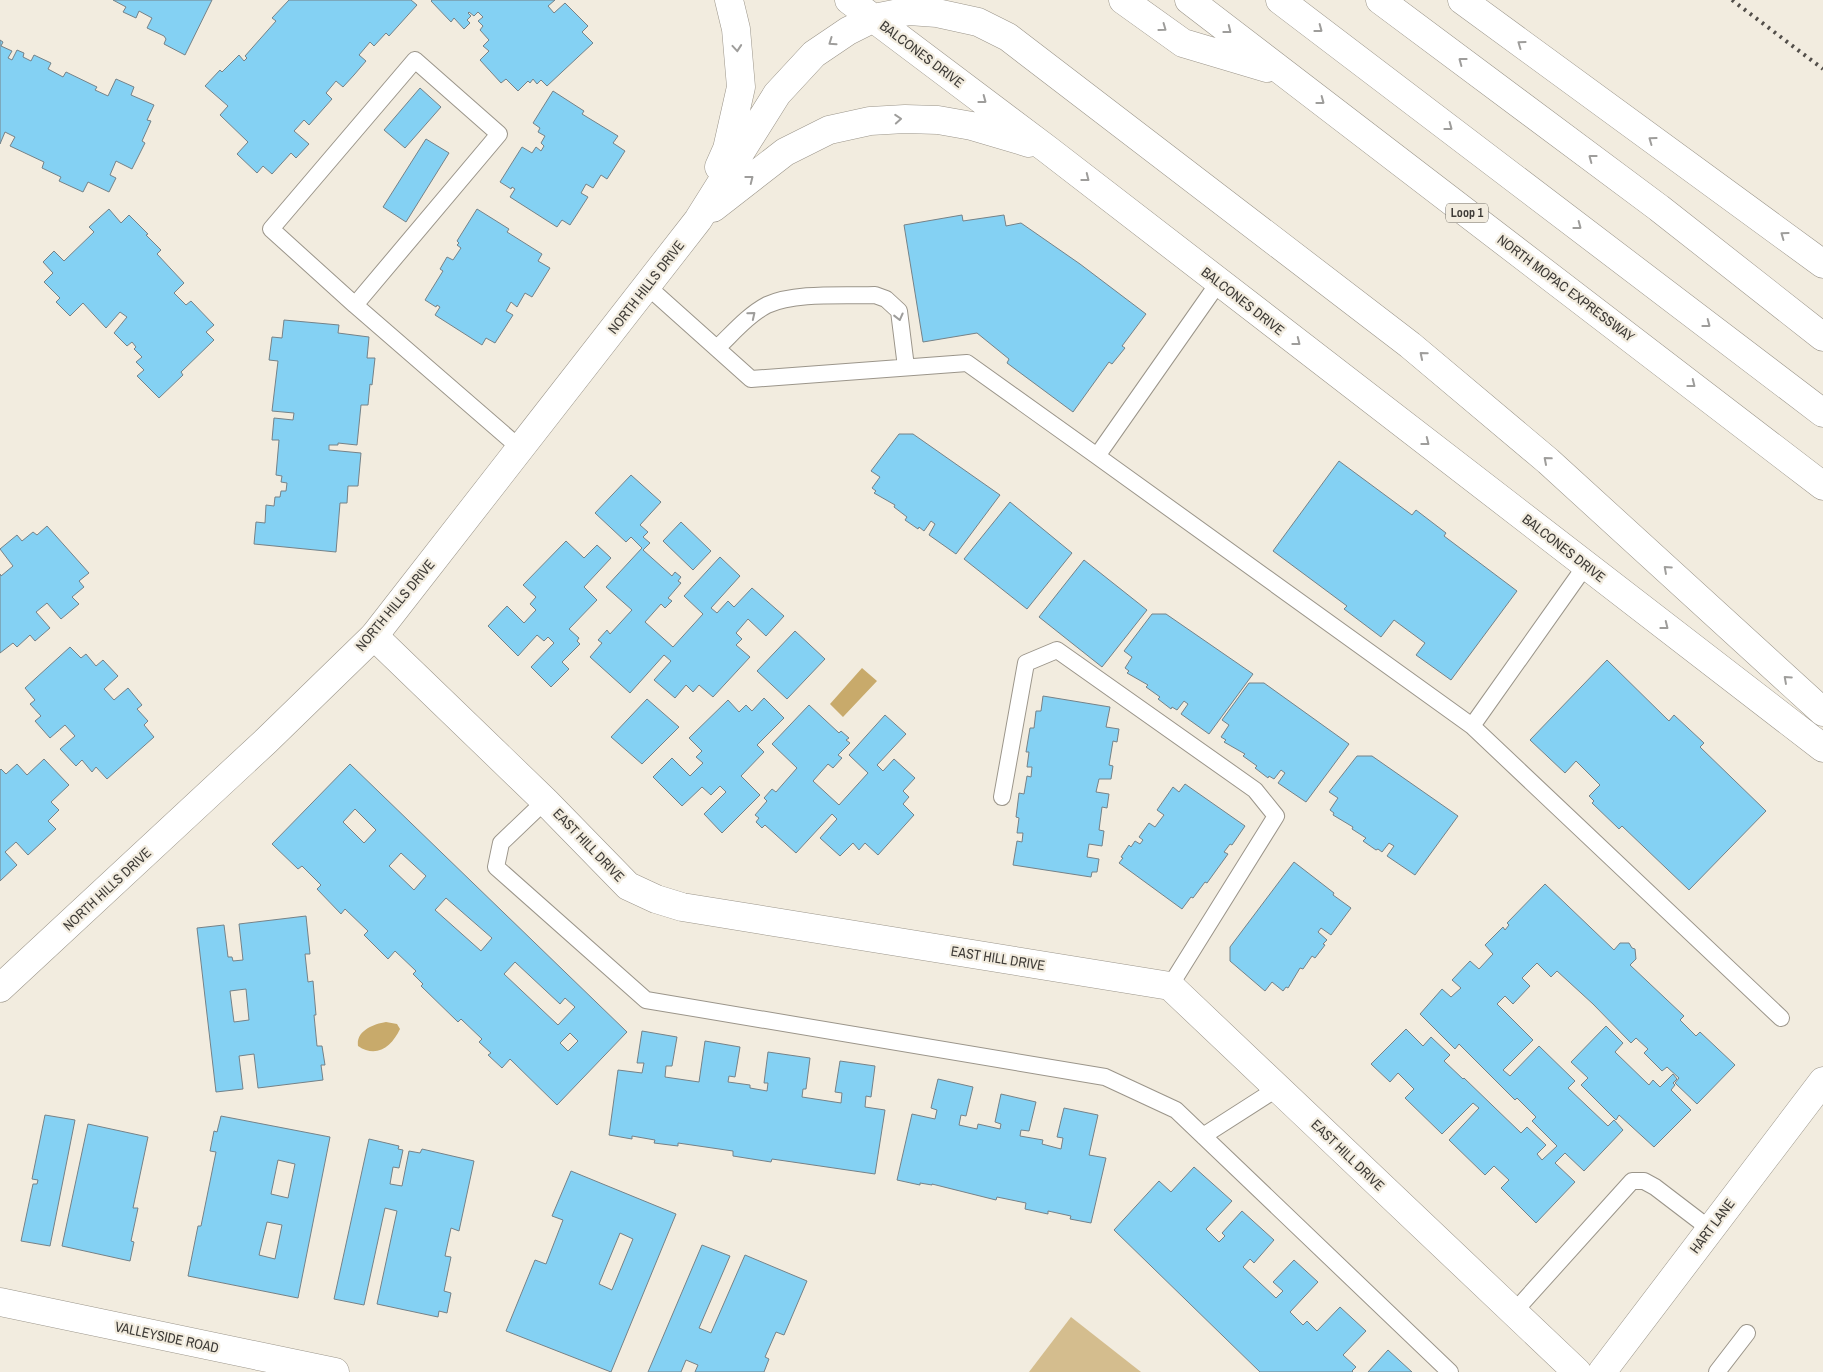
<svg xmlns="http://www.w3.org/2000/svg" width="1823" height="1372" viewBox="0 0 1823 1372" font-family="'Archivo Narrow',sans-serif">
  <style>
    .green { fill: #d4bd8e }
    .water { fill: #c8aa6b }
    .building { fill: #84d1f3; stroke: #758288; fill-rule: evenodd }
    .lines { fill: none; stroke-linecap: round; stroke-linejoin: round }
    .lane-casing { stroke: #9b958a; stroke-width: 18 }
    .street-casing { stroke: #9b958a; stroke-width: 29 }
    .secondary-casing { stroke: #9b958a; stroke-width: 29 }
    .highway-casing { stroke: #9b958a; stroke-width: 29 }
    .lane { stroke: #fff; stroke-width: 16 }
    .street { stroke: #fff; stroke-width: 28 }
    .secondary { stroke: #fff; stroke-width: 28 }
    .highway { stroke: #fff; stroke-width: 28 }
    .rail { stroke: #524e49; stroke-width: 4; stroke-dasharray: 2.5 5; stroke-linecap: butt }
    .oneway { stroke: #9e9d9b }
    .labels { text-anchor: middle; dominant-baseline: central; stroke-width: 4.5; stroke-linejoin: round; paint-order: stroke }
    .shield { fill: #f2ecdf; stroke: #747069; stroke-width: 1 }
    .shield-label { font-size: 12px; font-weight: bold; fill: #3e3b37 }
    .street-label { font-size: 14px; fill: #3e3b37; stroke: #f2ecdf }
  </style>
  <rect width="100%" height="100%" fill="#f2ecdf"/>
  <!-- green -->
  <path class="green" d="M1071,1317L1141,1372H1029Z"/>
  <!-- water -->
  <path class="water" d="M862,668L877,681L843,717L830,704Z
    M386,1022L397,1024L400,1029C392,1046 377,1059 358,1046C356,1031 373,1024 386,1022Z"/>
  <!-- building -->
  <path class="building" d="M113,0H212L185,55L164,44L166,39L164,36L147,28L152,18L139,11L136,18L123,12L126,7Z
    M289,0H411L417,5L389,36L386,33L374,46L370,42L359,55L366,61L354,75L343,87L336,81L326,93L332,99L309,125L304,120L294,131L309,144L296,158L291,153L272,174L263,166L257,173L237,154L248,142L220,115L228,106L205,86L220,70L222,72L239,55L244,61L247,58L245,56L276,21L272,18Z
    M432,0H555L548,6L554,13L565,3L588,26L582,32L593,43L547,86L541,80L537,84L533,79L530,83L528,81L518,91L506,79L501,83L480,60L489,51L483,46L489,40L480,30L483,26L478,21L483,17L478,12L474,16L469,12L468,13L471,16L467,20L470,23L464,29L454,18L451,22L431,1Z
    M0,40L3,42L1,46L12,51L8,58L12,60L17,50L24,53L23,57L31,61L34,55L51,63L48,69L63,77L66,72L97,87L95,90L108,96L116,79L134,87L131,95L154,105L147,120L151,121L142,141L145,143L132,169L116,161L110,175L116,178L109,192L88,182L83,192L59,181L61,177L42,168L44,162L10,146L15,137L5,132L0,144Z
    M420,88L441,107L405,148L384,130Z
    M553,91L584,111L582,114L618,136L613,143L625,151L607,179L601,175L593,188L586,184L581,193L588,197L570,225L562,220L557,227L510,197L515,189L512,187L511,189L500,182L522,147L532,153L536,147L541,151L544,146L541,143L545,136L538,132L540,128L533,123Z
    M426,139L449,153L406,222L383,207Z
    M109,209L121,223L129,215L148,234L146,235L161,250L157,254L184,283L174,293L186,305L191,301L214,325L206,332L214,340L181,372L183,375L159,398L137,376L144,370L136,362L142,357L134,349L136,347L132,342L127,346L114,333L127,317L120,312L106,328L83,303L70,316L56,302L60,298L44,282L53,273L43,262L54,251L64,261L94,232L89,227Z
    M477,209L509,229L507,232L542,254L538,261L550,268L532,297L525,293L517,307L511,302L506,311L513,315L495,343L486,338L482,345L435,315L440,307L437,305L436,307L425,300L443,271L440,269L447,257L453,260L461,248L457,245L459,243L457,241Z
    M962,215L963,221L1004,215L1006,226L1021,223L1080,264L1146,314L1122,346L1125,348L1112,364L1109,362L1073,412L1007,363L1009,359L977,333L923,342L904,225Z
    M284,320L339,325L338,333L369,337L367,358H375L372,385L370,384L368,405H361L357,445L338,443V445H329V450L361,453L358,486H348L347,503H340L336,552L254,544L256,522L265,523L266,505L274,506L275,497H280L281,491H286L287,483L281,482L282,476L276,475L279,440H272L274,418L293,420L294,413L272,411L278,361L269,360L272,337L282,338Z
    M899,434H913L1000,495L956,554L929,535L935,524L931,521L924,531L919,527L918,529L905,520L907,517L894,507L895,505L874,493L876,491L872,488L880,477L871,471Z
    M1339,461L1412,515L1416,510L1446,533L1444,536L1517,591L1451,680L1416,655L1425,643L1394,620L1381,637L1344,609L1347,606L1273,551Z
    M631,475L661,502L640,525L648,532L643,537L650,543L643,550L672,576L675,572L681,577L678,581L681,583L668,598L672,601L665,608L661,604L645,622L673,647L703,614L684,596L720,557L740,576L711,608L717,613L728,601L734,607L752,588L784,616L766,636L748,619L736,633L742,639L736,645L750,657L713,697L699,685L693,692L686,685L675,698L654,680L671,661L664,655L630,693L590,657L602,643L598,640L607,630L610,634L632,610L606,587L642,548L631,537L626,542L595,513Z
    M1010,502L1072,553L1027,609L964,559Z
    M681,522L711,551L693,570L663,541Z
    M47,526L89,573L79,581L84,587L72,597L79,604L61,619L47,603L36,612L50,628L35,641L30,635L17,647L13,643L0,653V574L1,576L13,566L0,549L17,535L22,541L33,532L37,535Z
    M566,541L584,558L597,545L611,558L584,587L597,600L569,629L579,638L577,641L580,644L562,662L569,669L551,687L531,667L554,643L548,637L544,641L537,635L518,656L488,626L507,606L524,623L536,610L530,604L536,597L523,585Z
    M1084,560L1147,610L1102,667L1039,617Z
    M1152,614H1166L1253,674L1209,734L1181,714L1188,704L1184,701L1177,710L1172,707L1171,709L1158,699L1160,697L1146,687L1148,685L1127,673L1129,671L1125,668L1132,657L1124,651Z
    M795,631L825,659L787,699L757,671Z
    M70,647L81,658L86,654L96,666L103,660L118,676L104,689L114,700L128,688L142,705L137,709L148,721L144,725L154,737L107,779L96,767L92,772L82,760L76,766L60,749L75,736L65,725L50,738L35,721L41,716L30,704L35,700L25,688Z
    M1607,660L1669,721L1674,715L1704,743L1700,747L1766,811L1689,890L1622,826L1619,829L1592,803L1594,801L1589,796L1600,785L1576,761L1565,773L1530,740Z
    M1249,683H1264L1349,744L1306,802L1278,783L1285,773L1281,770L1274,779L1269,776L1268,778L1255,768L1257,766L1243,756L1245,754L1224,742L1226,740L1221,737L1229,725L1222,720Z
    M1043,696L1110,707L1106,727L1119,729L1117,742L1113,741L1109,765L1113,766L1111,779H1099L1096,792L1109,794L1107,808L1102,807L1099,830L1104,831L1102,846L1089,844L1087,857L1099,859L1097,872H1092L1091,877L1013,865L1017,841L1022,842L1023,833H1017L1019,818L1016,817L1019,793L1024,794L1027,776L1031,777L1032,767H1027L1029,752H1026L1030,728H1034L1036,711H1041Z
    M764,698L784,718L757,745L764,752L741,776L760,795L722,833L704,814L726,792L720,786L711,795L702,787L682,806L653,777L672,758L690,776L703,763L696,757L702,751L689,738L728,700L739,712L746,705L752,711Z
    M647,699L679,727L642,764L611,737Z
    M809,705L839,733L841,731L849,738L846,740L850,743L838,755L842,758L833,768L828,764L813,781L839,805L868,773L849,755L885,715L906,734L877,765L883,771L894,759L915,778L903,791L909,797L903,804L914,815L878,855L865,843L859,850L853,843L840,856L820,838L837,819L832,814L796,853L765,825L762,828L756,822L759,818L755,815L767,801L764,798L772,789L776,792L797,768L772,744Z
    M1357,756H1372L1458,816L1415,875L1387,856L1394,846L1389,843L1382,852L1378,849L1376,850L1363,841L1366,838L1352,829L1353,827L1333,815L1334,813L1330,810L1338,798L1329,792Z
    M44,759L69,785L51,802L59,810L48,821L56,829L28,855L16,842L5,852L17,865L0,881V770L1,769L6,774L17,764L27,775Z
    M350,764L627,1032L557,1105L510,1059L502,1068L488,1055L491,1053L479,1042L482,1039L461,1019L458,1022L421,986L423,984L413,974L416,971L395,951L388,959L364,935L368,931L345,909L341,914L317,889L321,885L302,866L298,869L272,844ZM355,809L376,830L364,843L343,822ZM401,853L426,876L414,890L389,866ZM446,898L492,938L481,951L435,910ZM515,962L560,1004L565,998L575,1007L558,1025L504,974ZM570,1033L578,1041L568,1051L560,1043Z
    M1185,784L1245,826L1232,845L1230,844L1224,852L1228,854L1207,883L1205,882L1193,898L1191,897L1182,909L1119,863L1123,858L1121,857L1129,845L1131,847L1135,841L1140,844L1143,840L1139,837L1149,823L1155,827L1164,815L1157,810L1173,787L1179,792Z
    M1294,862L1334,893L1333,895L1351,908L1331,935L1321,928L1318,932L1327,940L1323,944L1325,945L1315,958L1312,956L1303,969L1300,968L1288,988L1286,987L1283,991L1272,982L1265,991L1230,961V947Z
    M1545,884L1614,950L1620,943H1629L1632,948L1635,949L1636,959L1630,965L1684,1016L1680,1020L1696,1036L1700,1032L1735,1065L1697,1104L1675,1083L1679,1078L1667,1067L1662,1071L1644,1053L1648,1049L1636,1038L1631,1043L1593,1004L1557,971L1551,977L1537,963L1522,978L1530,986L1513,1004L1505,996L1497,1004L1533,1040L1503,1070L1510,1076L1539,1046L1575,1081L1568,1088L1608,1126L1614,1120L1623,1130L1584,1171L1565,1153L1555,1163L1575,1182L1536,1223L1501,1188L1509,1180L1494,1166L1485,1175L1449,1140L1479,1108L1473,1103L1442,1134L1405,1098L1414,1089L1398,1073L1390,1082L1371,1064L1406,1029L1423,1046L1431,1037L1450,1055L1444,1061L1463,1079L1464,1078L1521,1133L1527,1127L1546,1145L1537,1154L1542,1160L1557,1146L1532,1121L1536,1117L1517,1098L1515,1100L1459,1044L1455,1049L1420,1014L1442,989L1451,997L1461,988L1452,980L1470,961L1479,969L1493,954L1485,945L1503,927L1505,930L1509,925L1507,923Z
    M306,916L310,954H305L308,982L313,981L316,1015H314L317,1046H322L325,1065H321L323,1080L258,1088L254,1054L239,1056L243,1089L216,1092L197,928L224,925L228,957H232L233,961L243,960L239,924ZM246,989L249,1020L234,1022L230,991Z
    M1606,1026L1623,1043L1615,1052L1649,1085L1653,1080L1660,1087L1673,1074L1677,1079L1673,1083L1675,1085L1671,1090L1691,1110L1654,1147L1619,1115L1616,1120L1581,1085L1588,1078L1571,1062Z
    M642,1031L677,1037L672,1066H666L665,1077L699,1082L705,1041L740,1047L735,1077L729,1076L728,1082L750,1085V1088L767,1091L768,1083H764L768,1052L810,1058L806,1089H803L802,1097L841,1103L842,1093L835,1092L840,1061L875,1066L871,1097L866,1096L865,1107L885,1110L875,1174L772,1159L771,1162L733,1156V1151L678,1143V1146L654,1143L655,1140L632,1136V1139L609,1135L618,1070L642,1073L644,1063H637Z
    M938,1079L973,1087L966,1116L961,1115L959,1125L977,1129L978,1124L1000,1129L1001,1124L995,1122L1001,1094L1036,1102L1029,1131L1021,1130L1020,1136L1043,1140L1042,1144L1061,1149L1063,1138L1057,1137L1064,1108L1098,1115L1089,1155L1106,1158L1091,1223L1070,1219L1071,1216L1048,1211V1214L1025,1209L1026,1203L997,1197L996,1200L932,1184V1185L920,1183V1185L897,1180L912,1114L935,1119L937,1110L931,1108Z
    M45,1115L75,1120L50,1246L21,1241L33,1184H37L38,1180L32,1179Z
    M221,1116L330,1137L298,1298L188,1276L198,1226H201L216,1152L210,1151L214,1131L217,1132ZM278,1160L295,1164L288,1198L271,1194ZM267,1222L282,1225L275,1259L259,1255Z
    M88,1124L148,1137L133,1208H138L131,1241L134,1242L130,1261L62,1246Z
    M369,1139L399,1146L398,1149L403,1150L399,1168L393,1167L390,1184L402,1186L409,1151L420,1153L422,1149L474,1161L459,1231L451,1228L445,1256L451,1257L444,1291L451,1293L447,1313L439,1311L438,1317L377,1304L397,1211L385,1208L364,1305L334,1299Z
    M1194,1167L1232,1201L1206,1229L1219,1242L1225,1236L1222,1233L1242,1211L1274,1240L1254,1263L1250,1259L1243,1267L1276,1298L1283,1291L1273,1282L1294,1260L1318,1282L1290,1312L1303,1325L1307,1321L1317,1331L1340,1307L1366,1331L1343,1355L1356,1367L1352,1371L1353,1372H1260L1114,1230L1159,1181L1171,1192Z
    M571,1171L676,1214L611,1372L506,1331L535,1260L546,1264L563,1220L552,1216ZM620,1233L633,1239L612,1290L599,1284Z
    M702,1245L730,1256L699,1328L711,1333L745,1255L807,1281L784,1335L776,1332L765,1357L769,1359L764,1372H695L698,1365L686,1360L681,1372H648Z
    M1388,1350L1412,1372H1368Z"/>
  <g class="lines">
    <defs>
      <path id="lane" d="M415,60L499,134L355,305L271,229Z
        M1219,282L1097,456L1472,726L1586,565
        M647,286L751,379L967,363L1097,456
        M355,305L521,449
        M717,348C732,334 748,315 767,305C795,292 844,296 875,295L886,299L899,311L906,367
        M1472,726L1781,1018
        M1002,797L1026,663L1057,650L1255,790L1276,816L1170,986
        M545,801L501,843L496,867L646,1000L1105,1077L1176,1110L1450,1372
        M1203,1136L1278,1088
        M1513,1313L1632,1181H1644L1655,1187L1710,1229
        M1717,1372L1747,1333"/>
      <path id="street" d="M374,636L545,801L628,886L656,899L682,907L1170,986L1577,1372
        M0,1302L335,1372
        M1602,1372L1823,1081"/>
      <path id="secondary" d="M849,0L1047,149L1823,748
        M719,167L727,149L741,87L736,29L729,0
        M713,208L785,152L829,130L870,121L905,119L938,120L972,126L1029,143
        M0,988L266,741L374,636L698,220L777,94L814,54L848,31L874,18L909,11L937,13L978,22L1008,37L1410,345L1548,461L1823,712"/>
      <path id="highway" d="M1123,0L1183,43L1267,68
        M1189,0L1823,486
        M1280,0L1823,413
        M1380,0L1659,208L1823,337
        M1462,0L1823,264"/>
    </defs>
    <!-- lane casing -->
    <use href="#lane" class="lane-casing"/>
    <!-- street casing -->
    <use href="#street" class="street-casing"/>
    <!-- secondary casing -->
    <use href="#secondary" class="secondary-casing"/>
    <!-- highway casing -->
    <use href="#highway" class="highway-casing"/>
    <!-- lane -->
    <use href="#lane" class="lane"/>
    <!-- street -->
    <use href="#street" class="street"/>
    <!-- secondary -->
    <use href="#secondary" class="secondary"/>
    <!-- highway -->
    <use href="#highway" class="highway"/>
    <!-- rail -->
    <path class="rail" d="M1732,0L1823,69"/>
  </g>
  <!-- one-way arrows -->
  <defs><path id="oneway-chevron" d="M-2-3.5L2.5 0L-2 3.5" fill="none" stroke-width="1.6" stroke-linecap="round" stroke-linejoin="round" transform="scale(1.25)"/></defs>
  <g class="oneway">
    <use href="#oneway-chevron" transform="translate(1163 28) rotate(36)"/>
    <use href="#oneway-chevron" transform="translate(1319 29) rotate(37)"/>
    <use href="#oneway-chevron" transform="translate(1228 30) rotate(38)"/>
    <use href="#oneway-chevron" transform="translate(832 42) rotate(145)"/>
    <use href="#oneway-chevron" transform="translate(1521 44) rotate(-144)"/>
    <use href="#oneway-chevron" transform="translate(737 48) rotate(85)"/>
    <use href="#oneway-chevron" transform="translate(1462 61) rotate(-143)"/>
    <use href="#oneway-chevron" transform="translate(983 100) rotate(37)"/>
    <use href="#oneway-chevron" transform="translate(1321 101) rotate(37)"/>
    <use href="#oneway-chevron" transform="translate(898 119) rotate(-4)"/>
    <use href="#oneway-chevron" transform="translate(1449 127) rotate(37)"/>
    <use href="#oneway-chevron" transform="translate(1652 140) rotate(-144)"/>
    <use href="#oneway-chevron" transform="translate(1592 158) rotate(-143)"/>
    <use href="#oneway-chevron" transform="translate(1086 178) rotate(38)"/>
    <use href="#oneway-chevron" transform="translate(750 179) rotate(-38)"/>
    <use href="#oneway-chevron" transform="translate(1578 226) rotate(37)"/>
    <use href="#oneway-chevron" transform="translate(1784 235) rotate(-144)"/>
    <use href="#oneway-chevron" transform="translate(752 315) rotate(-39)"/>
    <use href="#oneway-chevron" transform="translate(899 317) rotate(76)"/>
    <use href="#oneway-chevron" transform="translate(1707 324) rotate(37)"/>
    <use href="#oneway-chevron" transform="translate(1297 342) rotate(38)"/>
    <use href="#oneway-chevron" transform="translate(1423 355) rotate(-140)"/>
    <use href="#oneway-chevron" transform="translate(1692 384) rotate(38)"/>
    <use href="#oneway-chevron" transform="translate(1426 442) rotate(38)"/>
    <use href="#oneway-chevron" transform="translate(1547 460) rotate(-139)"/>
    <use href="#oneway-chevron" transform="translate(1667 569) rotate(-138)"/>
    <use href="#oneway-chevron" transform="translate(1665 626) rotate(38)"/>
    <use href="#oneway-chevron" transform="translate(1787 679) rotate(-138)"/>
  </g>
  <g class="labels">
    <!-- shield labels -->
    <rect class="shield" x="1446" y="203.5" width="42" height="19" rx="4"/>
    <g class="shield-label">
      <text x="1467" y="213">Loop 1</text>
    </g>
    <!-- street labels -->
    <g class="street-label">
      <text transform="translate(922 54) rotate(37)">BALCONES DRIVE</text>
      <text transform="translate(646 287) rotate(-52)">NORTH HILLS DRIVE</text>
      <text transform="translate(1566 288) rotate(37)">NORTH MOPAC EXPRESSWAY</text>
      <text transform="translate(1243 301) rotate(38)">BALCONES DRIVE</text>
      <text transform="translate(1564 548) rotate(38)">BALCONES DRIVE</text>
      <text transform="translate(395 605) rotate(-50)">NORTH HILLS DRIVE</text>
      <text transform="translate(589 845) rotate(46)">EAST HILL DRIVE</text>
      <text transform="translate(107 889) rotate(-43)">NORTH HILLS DRIVE</text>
      <text transform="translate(998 958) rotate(9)">EAST HILL DRIVE</text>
      <text transform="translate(1348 1155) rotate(44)">EAST HILL DRIVE</text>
      <text transform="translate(1712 1226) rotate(-53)">HART LANE</text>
      <text transform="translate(167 1337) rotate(12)">VALLEYSIDE ROAD</text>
    </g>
  </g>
</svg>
